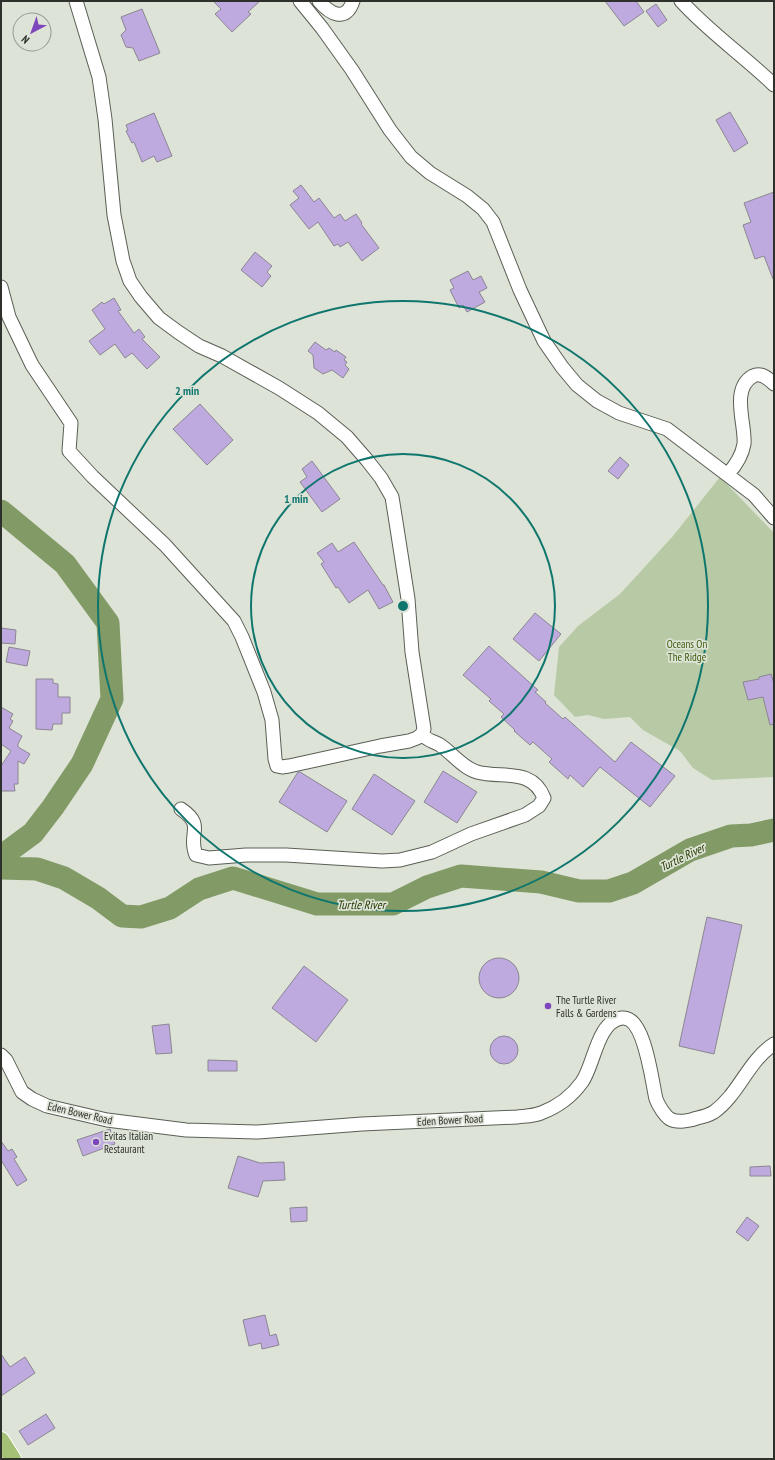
<svg xmlns="http://www.w3.org/2000/svg" width="775" height="1460" viewBox="0 0 775 1460" font-family="'PT Sans Narrow',sans-serif">
  <style>
    .green { fill: #b7caa5 }
    .lines { fill: none; stroke-linecap: round; stroke-linejoin: round }
    .river { stroke: #819a66; stroke-width: 23 }
    .building { fill: #bfaae0; stroke: #8b8692 }
    .minor-casing { stroke: #5a5f55; stroke-width: 15 }
    .major-casing { stroke: #fff; stroke-width: 18 }
    .minor { stroke: #fff; stroke-width: 13 }
    .major { stroke: #a4c176; stroke-width: 16 }
    .ring { fill: none; stroke: #0f766e; stroke-width: 2 }
    .poi-dot { fill: #7e46bc; stroke: #dde3d6; stroke-width: 1.5 }
    .labels { text-anchor: middle; dominant-baseline: central; stroke-width: 3.5; stroke-linejoin: round; paint-order: stroke }
    .park-label { font-size: 11px; fill: #3c5b09; stroke: #dde3d6 }
    .poi-label { font-size: 11px; fill: #2e302b; stroke: #dde3d6; text-anchor: start }
    .street-label { font-size: 11px; fill: #2e302b; stroke: #dde3d6 }
    .water-label { font-size: 12px; font-style: italic; fill: #243a00; stroke: #dde3d6 }
    .centre { fill: #0f766e; stroke: #dde3d6; stroke-width: 2 }
    .ring-label { font-size: 12px; text-anchor: middle; font-weight: bold; fill: #0f766e; stroke: #dde3d6; stroke-width: 3.5; stroke-linejoin: round; paint-order: stroke }
  </style>
  <rect width="100%" height="100%" fill="#dde3d6"/>
  <!-- green -->
  <path class="green" d="M720,477L774,533V777L712,780L693,768L680,751L643,730L630,717L604,719L588,715L575,717L554,695L559,647L578,626L620,594L673,536Z"/>
  <g class="lines">
    <!-- river -->
    <path class="river" d="M1,511L65,564L108,623L112,699L82,764L53,807L33,833L10,850L1,868
      M1,868L37,869L64,878L98,898L122,916L141,917L170,908L199,889L233,878L317,904H393L427,887L461,876L541,882L579,891H609L633,883L690,850L731,836L751,835L774,830"/>
  </g>
  <!-- building -->
  <path class="building" d="M213,1H260L248,12L251,14L232,32L215,14L221,9Z
    M605,1H636L644,12L624,26Z
    M656,4L667,20L658,27L646,11Z
    M142,9L160,53L139,61L133,48L126,47L121,35L126,30L121,17Z
    M730,112L748,143L734,152L716,120Z
    M154,113L172,156L157,162L154,156L142,162L134,142L132,143L126,131L128,130L126,125Z
    M301,185L314,202L319,198L334,218L340,214L345,221L356,214L362,223L361,224L379,248L362,261L348,242L340,247L338,244L334,246L318,222L309,229L290,205L299,198L293,191Z
    M774,192V279H773L764,256L755,259L743,225L751,222L744,203Z
    M255,252L272,266L267,272L271,276L262,287L241,270Z
    M468,271L473,280L481,276L487,288L479,292L485,302L467,312L463,305L459,308L450,290L454,288L450,280Z
    M114,298L121,310L118,311L134,333L139,329L145,337L142,339L160,357L147,369L132,353L125,358L115,344L100,355L89,341L105,329L92,310L102,302L104,304Z
    M315,342L326,350L329,348L335,352L336,350L346,357L344,360L347,362L345,365L349,369L343,378L332,370L323,374L314,368L313,355L308,351Z
    M200,404L233,440L207,465L173,429Z
    M620,457L629,465L618,479L608,471Z
    M312,461L340,499L322,512L300,482L307,477L302,469Z
    M354,542L383,585H384L393,602L379,609L368,590L349,603L338,587L336,588L321,564L324,562L317,553L332,543L338,552Z
    M535,613L561,634L539,661L513,639Z
    M1,628L16,630L15,644L1,643Z
    M489,646L538,690L535,692L546,702L545,703L563,719L565,717L615,762L631,742L675,776L650,807L600,767L583,787L570,775L568,779L549,762L552,759L533,742L530,745L514,731L515,730L501,717L504,714L489,701L491,699L463,675Z
    M9,647L30,651L27,666L6,662Z
    M771,674L774,684V724L770,725L763,697L748,700L743,682L759,679V677Z
    M36,679H53V683L58,684V697H70V713H62V724H53L52,730L36,729Z
    M1,707L13,714L10,719L13,721L9,728L22,736L18,744V747L30,754L24,764L18,761V784H14L15,791H1V766L11,751L1,744Z
    M443,771L477,792L457,823L424,802Z
    M298,772H300L347,801L327,832L279,802Z
    M374,774L415,801L392,835L352,809Z
    M707,917L742,925L714,1054L679,1046Z
    M479 978a20 20 0 1 1 40 0a20 20 0 1 1-40 0Z
    M304,966L348,1000L316,1042L272,1008Z
    M169,1024L172,1053L156,1054L152,1026Z
    M490 1050a14 14 0 1 1 28 0a14 14 0 1 1-28 0Z
    M208,1060L237,1061V1071H208Z
    M110,1129L115,1144L83,1156L77,1140Z
    M1,1141L8,1151L12,1149L17,1157L14,1159L27,1180L17,1186L1,1160Z
    M238,1156L260,1163L284,1162L285,1180L263,1181L258,1197L228,1188Z
    M770,1166L771,1176H750V1167Z
    M307,1207V1221L291,1222L290,1208Z
    M747,1217L759,1226L748,1241L736,1232Z
    M265,1315L270,1336L276,1334L279,1345L262,1349L261,1343L249,1346L243,1320Z
    M1,1354L10,1367L25,1357L35,1373L1,1396Z
    M46,1414L55,1428L28,1445L19,1431Z"/>
  <g class="lines">
    <defs>
      <path id="minor" d="M300,1L322,28L352,70L390,130L411,157L430,173L467,196L483,209L493,222L520,290L544,341L562,367L577,385L597,401L619,413L667,429L754,495L774,518
        M319,1C330,14 346,23 353,1
        M681,1C709,32 744,56 774,85
        M1,287L9,317L32,365L71,423L69,451L93,477L165,545L234,621L242,637L264,692L272,720L275,759L277,766L282,767L289,766L380,746L409,741L417,738L422,734L424,729L412,652L408,599L396,522L392,497L381,478L367,460L347,437L318,413L279,388L222,356L199,346L178,332L159,318L141,297L130,281L123,261L114,215L105,119L99,77L76,1
        M728,474C736,465 742,456 744,444C746,425 730,389 753,376C761,372 768,378 774,384
        M181,809C206,826 187,833 196,855L209,858L246,855H286L382,861L400,860L432,852L471,834L525,815L539,806L544,798C532,767 502,779 477,772C463,768 452,753 440,745C434,741 427,741 422,734
        M1,1055L6,1060L22,1092L32,1099L47,1106L107,1120L186,1130L258,1132L362,1124L517,1117C525,1116 534,1116 541,1113C557,1107 572,1096 582,1082C594,1066 597,1021 622,1018C645,1015 652,1083 656,1099C658,1105 665,1116 670,1119C677,1123 690,1121 697,1118C702,1117 709,1115 714,1112C739,1094 748,1061 774,1044"/>
      <path id="major" d="M1,1440L13,1459"/>
    </defs>
    <!-- minor casing -->
    <use href="#minor" class="minor-casing"/>
    <!-- major casing -->
    <use href="#major" class="major-casing"/>
    <!-- minor -->
    <use href="#minor" class="minor"/>
    <!-- major -->
    <use href="#major" class="major"/>
  </g>
  <!-- distance rings -->
  <g class="ring">
    <circle cx="403" cy="606" r="152"/>
    <circle cx="403" cy="606" r="305"/>
  </g>
  <!-- markers -->
  <g class="poi-dot">
    <circle cx="548" cy="1006" r="4"/>
    <circle cx="96" cy="1142" r="4"/>
  </g>
  <g class="labels">
    <!-- park labels -->
    <g class="park-label">
      <text x="687" y="644">Oceans On<tspan x="687" dy="13">The Ridge</tspan></text>
    </g>
    <!-- poi labels -->
    <g class="poi-label">
      <text x="556" y="1000">The Turtle River<tspan x="556" dy="13">Falls &amp; Gardens</tspan></text>
      <text x="104" y="1136">Evitas Italian<tspan x="104" dy="13">Restaurant</tspan></text>
    </g>
    <!-- street labels -->
    <g class="street-label">
      <text transform="translate(80 1113) rotate(13)">Eden Bower Road</text>
      <text transform="translate(450 1120) rotate(-3)">Eden Bower Road</text>
    </g>
    <!-- water labels -->
    <g class="water-label">
      <text transform="translate(682 857) rotate(-26)">Turtle River</text>
      <text x="361" y="904">Turtle River</text>
    </g>
  </g>
  <circle cx="403" cy="606" r="6" class="centre"/>
  <g class="ring-label">
    <text x="187" y="395">2 min</text>
    <text x="296" y="503">1 min</text>
  </g>
  <!-- border -->
  <rect width="775" height="1460" fill="none" stroke="#2e302b" stroke-width="4"/>
  <!-- north arrow -->
  <g transform="translate(32 32) rotate(221)"><circle r="19" fill="#dde3d6" stroke="#979b92"/>
  <path d="M0-3L7 15L0 10L-7 15Z" fill="#7e46bc"/>
  <text y="-6" font-size="11" font-weight="bold" text-anchor="middle" fill="#2e302b">N</text>
  </g>
</svg>
